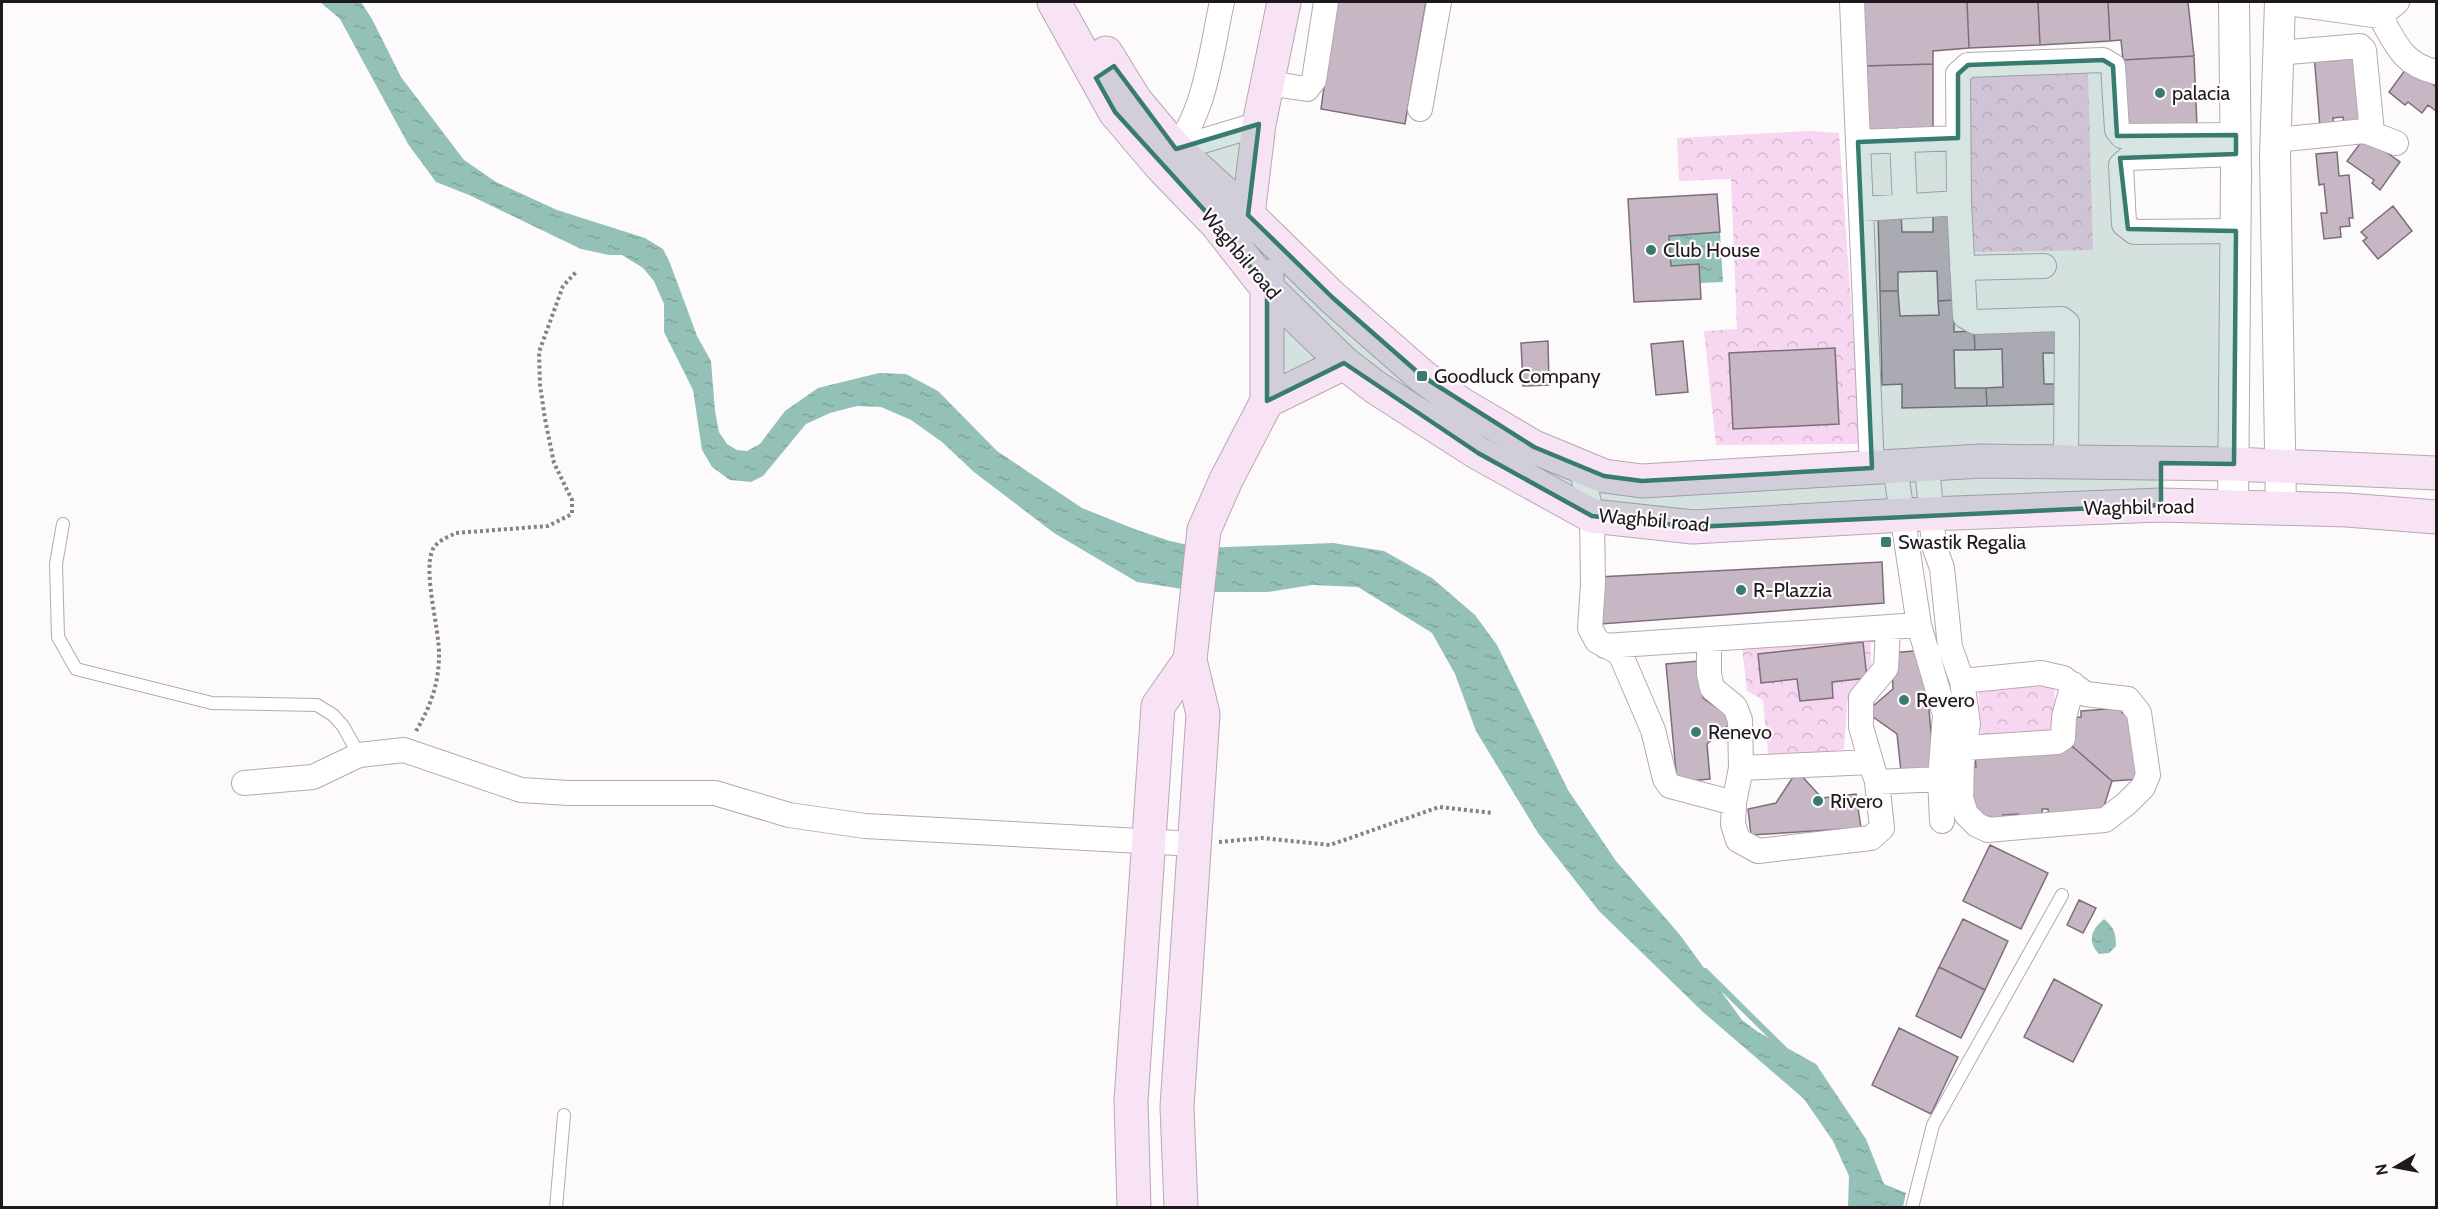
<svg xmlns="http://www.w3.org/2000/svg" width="2438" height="1209" viewBox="0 0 2438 1209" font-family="Cabin,sans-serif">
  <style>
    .park { fill: url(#park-crowns) }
    .water { fill: url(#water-ripples) }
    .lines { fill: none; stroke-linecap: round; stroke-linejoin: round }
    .stream { stroke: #94c1b7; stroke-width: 6 }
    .building { fill: #c7b6c4; stroke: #7d6e7a; stroke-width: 1.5 }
    .service-casing { stroke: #b7a7b4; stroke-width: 14 }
    .minor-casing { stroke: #b7a7b4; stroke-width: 26 }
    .tertiary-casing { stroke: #b7a7b4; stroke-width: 32 }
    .secondary-casing { stroke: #b7a7b4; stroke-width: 35 }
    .path { stroke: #858184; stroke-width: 4; stroke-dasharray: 3 3; stroke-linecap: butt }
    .service { stroke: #fff; stroke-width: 12 }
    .minor { stroke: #fff; stroke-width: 24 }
    .tertiary { stroke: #fff; stroke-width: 30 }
    .secondary { stroke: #f8e3f5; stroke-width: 33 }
    .marked { fill: #387b6f; fill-opacity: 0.2; stroke: #387b6f; stroke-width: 4.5; stroke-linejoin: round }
    .poi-dot { fill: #387b6f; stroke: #fdfafc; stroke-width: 2 }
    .labels { text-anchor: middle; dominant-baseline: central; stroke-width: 4.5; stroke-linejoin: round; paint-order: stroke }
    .poi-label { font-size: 20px; fill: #1f191e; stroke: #fdfafc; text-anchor: start }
    .street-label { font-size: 20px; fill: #1f191e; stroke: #fdfafc }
  </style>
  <defs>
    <pattern id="park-crowns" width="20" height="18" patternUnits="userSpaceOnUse" patternTransform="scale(1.5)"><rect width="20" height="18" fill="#f6d6f1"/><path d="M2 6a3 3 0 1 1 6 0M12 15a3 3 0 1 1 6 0" fill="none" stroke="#d2b7ce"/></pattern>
    <pattern id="water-ripples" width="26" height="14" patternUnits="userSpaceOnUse" patternTransform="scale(1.5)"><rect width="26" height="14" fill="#94c1b7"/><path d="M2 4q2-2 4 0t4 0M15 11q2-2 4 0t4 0" fill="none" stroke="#7fa59d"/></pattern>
  </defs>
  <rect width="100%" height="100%" fill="#fdfafc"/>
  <!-- park -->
  <path class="park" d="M2088,71L2093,250L1973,252L1968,74Z
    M1809,131L1839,133L1861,444L1716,445L1704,331L1737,329L1731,179L1679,181L1677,138Z
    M1870,637L1872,681L1848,697L1844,749L1769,763L1763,700L1747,691L1742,647Z
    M2054,681L2057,734L1981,738L1978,686Z"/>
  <!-- water -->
  <path class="water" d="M320,2H361L372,19L401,77L464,160L496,182L557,210L645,238L663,249L670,263L697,336L711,361L715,411L719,432L727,444L737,450L747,451L760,444L785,411L818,388L879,373L906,374L938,391L997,451L1082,508L1137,530L1170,541L1202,548L1333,543L1384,551L1432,578L1475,615L1497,645L1568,790L1616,861L1680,935L1742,1020L1758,1032L1816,1064L1866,1139L1884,1184L1906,1193L1903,1207H1848L1849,1176L1833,1141L1804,1099L1703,1012L1599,911L1538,833L1476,731L1455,674L1432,633L1358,587L1312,585L1268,592H1202L1137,582L1054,533L974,472L942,442L911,420L881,407L857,406L830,413L806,424L763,476L751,482L730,480L712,467L702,450L693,390L664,332V304L654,281L643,268L622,255H609L581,249L469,195L436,182L408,144L340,19Z
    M1720,232L1723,282L1700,283L1699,265L1671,266L1669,236Z
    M2104,919C2114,927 2116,933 2116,946L2109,953L2099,954C2087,941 2091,930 2104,919Z"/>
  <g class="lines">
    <!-- stream -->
    <path class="stream" d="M1705,971L1785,1050"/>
  </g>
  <!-- building -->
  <path class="building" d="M1336,2H1426L1405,124L1321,109Z
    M1864,2H1967L1969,48L1933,51V64L1863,66Z
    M1967,2H2038L2040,45L1969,48Z
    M2038,2H2108L2110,41L2040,45Z
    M2108,2H2188L2194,56L2123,60L2121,40L2110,41Z
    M2355,50L2360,125L2344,126L2343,117L2333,118L2334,126L2320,127L2314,54L2329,53L2330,61L2340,60L2339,51Z
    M2194,56L2197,126L2126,130L2123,60Z
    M1933,64V128L1866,131L1863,66Z
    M2408,66L2436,87V111L2428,105L2422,113L2408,102L2405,105L2389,92Z
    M2365,137L2400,162L2380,190L2372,183L2374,180L2347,161Z
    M2337,152L2339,176L2349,175L2353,218H2349L2350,226L2340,227L2341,237L2324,239L2321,213H2327L2324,184L2319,185L2316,154Z
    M1717,194L1720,232L1669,236L1671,266L1699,264L1701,299L1634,302L1628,199Z
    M2393,206L2412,231L2378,259L2363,241L2367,238L2361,232Z
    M1901,213L1902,232H1933V214L1952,213L1954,300L1938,301L1937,271L1898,272V291H1880L1878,214Z
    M1880,291H1898L1900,316L1939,315L1938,301L1954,300V332L1974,331L1975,350H1954L1955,388H1986L1987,406L1902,408V384L1882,385Z
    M2061,329L2062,353H2043L2044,384H2062V404L1987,406L1986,388L2003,387L2002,349L1975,350L1974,331Z
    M1548,341L1549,385L1523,386L1521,343Z
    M1683,341L1688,392L1656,395L1651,344Z
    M1835,348L1839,424L1733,429L1729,353Z
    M1882,562L1884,603L1601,624L1598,577Z
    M1863,642L1867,678L1832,682L1833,698L1800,701L1797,679L1761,683L1758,654Z
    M1924,650L1934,769L1901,772L1897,734L1866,712L1893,689L1891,653Z
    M1699,661L1703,698L1734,720L1707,744L1710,779L1677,782L1666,664Z
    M2121,708L2122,713L2135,714L2141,779L2112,781L2073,747L2070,718L2081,717V711Z
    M2073,747L2112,781L2104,806L2087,816L2049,818L2048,809H2042L2043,819L2018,821V814L2003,815L2004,821L1972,813L1969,767H1976L1975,753Z
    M1797,771L1822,798L1856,794L1861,828L1751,835L1748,809L1776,803Z
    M1990,845L2048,873L2021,929L1963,901Z
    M2079,900L2096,908L2083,933L2067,925Z
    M1963,919L2008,941L1985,990L1939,967Z
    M1939,967L1985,990L1961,1038L1916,1016Z
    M2054,979L2102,1005L2073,1062L2024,1037Z
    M1899,1028L1958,1057L1931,1114L1872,1085Z"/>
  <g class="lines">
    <defs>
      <path id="service" d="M63,524L56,564L58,637L76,669L212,703L317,705L333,715L343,726L359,755
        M556,1208L564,1115
        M1912,1208L1933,1125L2062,895"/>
      <path id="minor" d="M1852,2L1872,468
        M2280,2L2380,16L2397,2
        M2380,16C2396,44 2402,64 2436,72
        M2278,53L2360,46L2364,50L2372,132
        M1267,83L1307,89L1314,80L1326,2
        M1420,109L1439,2
        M1902,140L1905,206
        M2276,140L2365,131L2396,143
        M1858,142L1958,138
        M1176,149L1259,124
        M1165,160C1206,120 1210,55 1222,2
        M1959,203L1958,74L1968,65L2103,60L2113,66L2117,130L2122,136L2236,135
        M1862,209L1959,203L1965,316L1975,322L2062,319L2067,323L2066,462
        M2236,231L2134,232L2124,224L2121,165L2129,158L2236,154
        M1962,268L2044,266
        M1927,465L1934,546L1942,568L1950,647L1962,681L1968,724L1962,761L1961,798L1966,814L1977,825L1988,830L2105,820L2126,804L2143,787L2148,775L2139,713L2128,699L2086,694L2063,678L2041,673L1962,681
        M1581,467L1592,516L1593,584L1590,628L1597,641L1620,653L1653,730L1665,779L1670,786L1734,803L1733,824L1738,840L1758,851L1871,838L1882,828L1877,782L1940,779L1945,715L1919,625L1895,467
        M1709,639V674L1712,688L1735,707L1740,720L1741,768
        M1605,646L1919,625
        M1964,748L2057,742L2063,738L2064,717L2073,684
        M1875,776L1861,727V698L1886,668L1888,627
        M1940,779L1942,821
        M244,783L313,777L359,755L404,750L521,790L568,793H715L789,815L865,826L1196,844
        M1734,803L1741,768L1871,762"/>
      <path id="tertiary" d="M2280,2L2275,155L2281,508
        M2233,506L2236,175L2234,2"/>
      <path id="secondary" d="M1054,2L1115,112L1160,165L1216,223L1267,288L1344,363L1375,387L1478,453L1592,516L1693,527L1903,515L2161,505L2347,510L2436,517
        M1106,53L1135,100L1176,149L1248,215L1333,298L1422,376L1461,404L1534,447L1604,476L1642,481L1981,461L2234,464L2436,473
        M1248,215L1259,124L1284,2
        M1267,401L1344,363
        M1134,1208L1131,1101L1158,706L1190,660
        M1181,1208L1177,1107L1203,714L1190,660L1204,530L1226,480L1267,401V276"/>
    </defs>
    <!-- service casing -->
    <use href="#service" class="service-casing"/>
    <!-- minor casing -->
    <use href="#minor" class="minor-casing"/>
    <!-- tertiary casing -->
    <use href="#tertiary" class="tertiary-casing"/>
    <!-- secondary casing -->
    <use href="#secondary" class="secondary-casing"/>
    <!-- path -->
    <path class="path" d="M416,731C430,708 439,683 439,656C440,630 422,571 433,549C437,541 448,537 456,533L548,526L572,514V500L554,463L545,419L540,385L539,352L563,286L577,271
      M1219,842L1262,838L1330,845L1439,807L1493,813"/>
    <!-- service -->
    <use href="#service" class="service"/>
    <!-- minor -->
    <use href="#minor" class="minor"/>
    <!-- tertiary -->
    <use href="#tertiary" class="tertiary"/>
    <!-- secondary -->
    <use href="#secondary" class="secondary"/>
  </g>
  <!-- marked area -->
  <path class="marked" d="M2103,60L2113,66L2117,136L2236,135V154L2120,158L2128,229L2236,231L2234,464L2161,463V505L1693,527L1592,516L1478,453L1344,363L1267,401V288L1216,223L1115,112L1096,78L1114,66L1176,149L1259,124L1248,215L1333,298L1422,376L1534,447L1604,476L1642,481L1872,468L1858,142L1958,138V74L1968,65Z"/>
  <!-- markers -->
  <g class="poi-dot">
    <circle cx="2160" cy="93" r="6"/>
    <circle cx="1651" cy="250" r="6"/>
    <rect x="1416" y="370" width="12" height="12" rx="3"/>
    <rect x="1880" y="536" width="12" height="12" rx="3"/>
    <circle cx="1741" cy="590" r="6"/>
    <circle cx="1904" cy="700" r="6"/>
    <circle cx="1696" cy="732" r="6"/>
    <circle cx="1818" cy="801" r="6"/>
  </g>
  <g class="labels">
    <!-- poi labels -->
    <g class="poi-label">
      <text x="2172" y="93">palacia</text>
      <text x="1663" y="250">Club House</text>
      <text x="1434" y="376">Goodluck Company</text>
      <text x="1898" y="542">Swastik Regalia</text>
      <text x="1753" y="590">R-Plazzia</text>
      <text x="1916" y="700">Revero</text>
      <text x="1708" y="732">Renevo</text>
      <text x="1830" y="801">Rivero</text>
    </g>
    <!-- street labels -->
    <g class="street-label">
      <text transform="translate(1241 254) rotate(50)">Waghbil road</text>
      <text transform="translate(2139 507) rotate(-1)">Waghbil road</text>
      <text transform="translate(1654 520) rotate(5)">Waghbil road</text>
    </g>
  </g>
  <!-- border -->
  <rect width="2438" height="1209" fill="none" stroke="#1f191e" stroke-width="6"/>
  <!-- north arrow -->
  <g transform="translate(2396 1167) rotate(260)" stroke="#fdfafc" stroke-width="4.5" paint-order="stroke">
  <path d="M0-4.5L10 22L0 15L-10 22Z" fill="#1f191e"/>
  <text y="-9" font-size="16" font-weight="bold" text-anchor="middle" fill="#1f191e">N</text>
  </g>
</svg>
